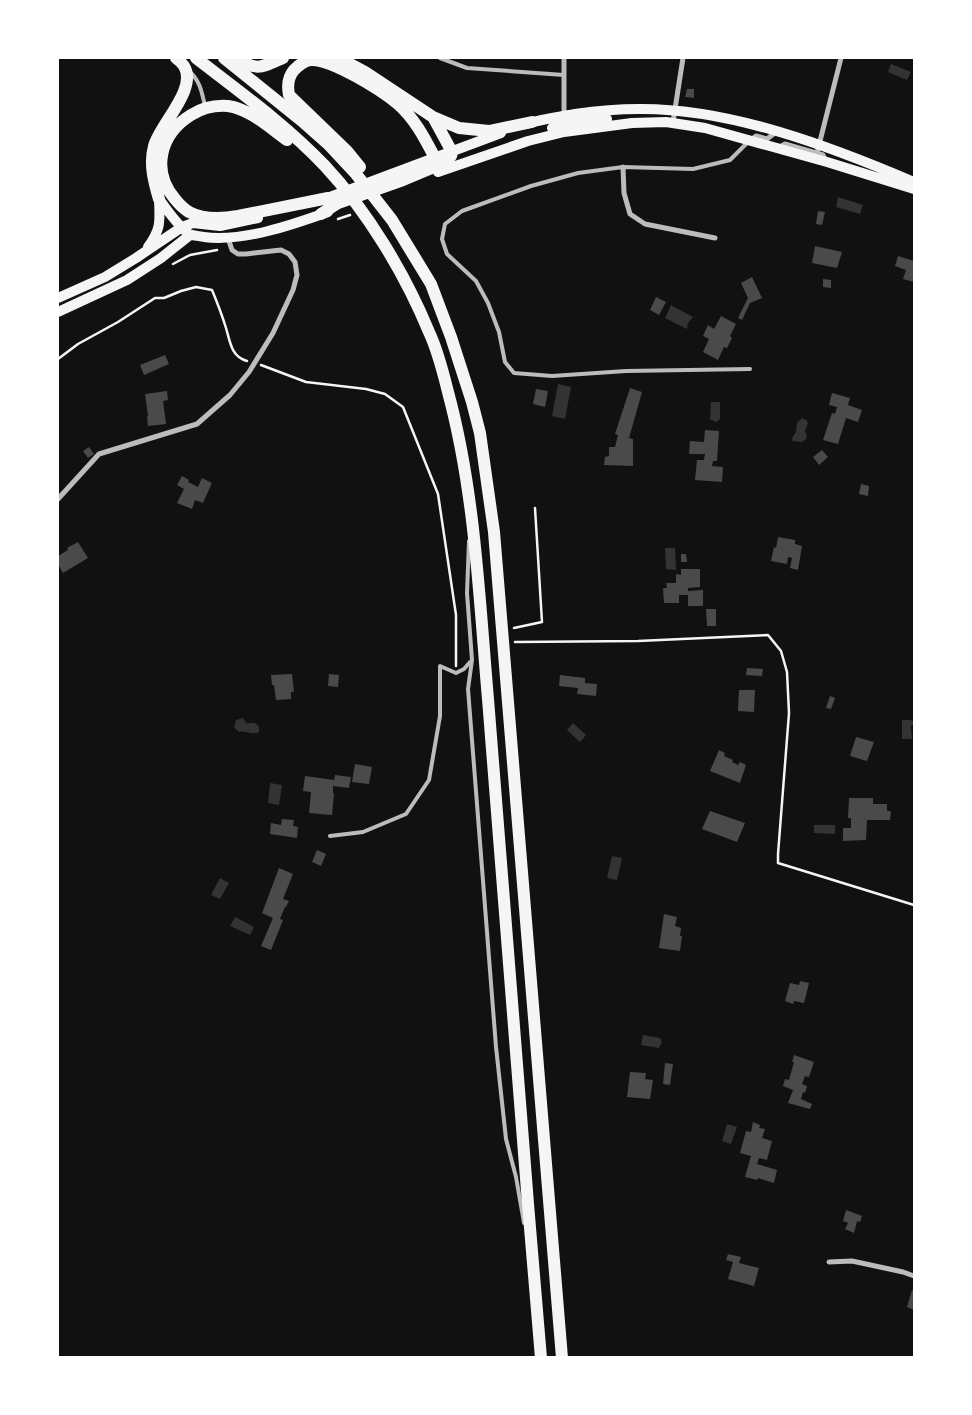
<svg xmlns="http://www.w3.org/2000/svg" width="972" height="1415" viewBox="0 0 972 1415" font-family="'DejaVu Sans',sans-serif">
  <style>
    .water { fill: #333 }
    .building { fill: #4a4a4a }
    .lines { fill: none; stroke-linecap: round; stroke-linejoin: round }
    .path { stroke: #f5f5f5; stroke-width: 2.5 }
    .service { stroke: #bcbcbc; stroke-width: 4 }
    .minor { stroke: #bcbcbc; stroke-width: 5 }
    .secondary { stroke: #f5f5f5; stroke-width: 10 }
    .trunk { stroke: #f5f5f5; stroke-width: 12 }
  </style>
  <rect width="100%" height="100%" fill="#111"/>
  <!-- water -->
  <path class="water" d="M891,64L911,72L907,80L888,72Z
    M838,197L863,205L860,214L836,207Z
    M671,305L693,317L688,323L687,329L665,318Z
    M558,384L571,387L565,419L552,416Z
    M711,402H720V419L716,422L710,419Z
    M802,418L806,420L808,423L805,431L807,436L806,439L802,442L793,441L792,438L796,432L797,423Z
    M665,548H675L676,570L666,569Z
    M243,718L246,723C252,724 256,721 259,727V732C251,736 246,730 239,732L234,727L236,720Z
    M902,720H911L914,722V724L911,726L912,739H902Z
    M573,723L586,735L580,742L567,730Z
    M270,783L282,785L279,805L268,803Z
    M814,825H835V834L814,833Z
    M612,856L622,858L617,880L607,878Z
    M220,878L229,883L220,899L211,895Z
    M235,917L254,927L250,935L230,926Z
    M643,1035L660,1038L662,1042L659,1048L641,1045Z
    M727,1124L737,1127L731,1144L722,1141Z"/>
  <!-- building -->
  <path class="building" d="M687,89H694V98L685,97Z
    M818,211L825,212L822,225L816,224Z
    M815,246L842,252L837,268L812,263Z
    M898,256L914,261V282L903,279L906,270L895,266Z
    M752,277L762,298L750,303L742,320L738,318L748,298L741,283Z
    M823,279L831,280V288L823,287Z
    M656,297L666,302L659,315L650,310Z
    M721,316L736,324L730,336L732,338L727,348L724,347L718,360L703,352L709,339L703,336L708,325L714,329Z
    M165,355L169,364L144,375L140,365Z
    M630,388L642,392L629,438L633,439V466L604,465L605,457L609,456V447H615L618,435L615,434Z
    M536,389L548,391L545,407L533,404Z
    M167,391L168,400L163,401L166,424L148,426L147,417L148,416L145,394Z
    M832,393L850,398L848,405L862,410L858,422L846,418L838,444L823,440L832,413L835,414L837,407L829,405Z
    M705,430L719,431L717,461H713L712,466L723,467L722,482L695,480L697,460H704L705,454H689L690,441L704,442Z
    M89,447L94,454L88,458L83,451Z
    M822,450L828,457L819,465L813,457Z
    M182,476L189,480L188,482L198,487L202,478L212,483L203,503L195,500L192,509L177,503L184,489L177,485Z
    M861,484L869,486L868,496L859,494Z
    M778,537L795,540V544L802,546L798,570L790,568L792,558L788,557L787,564L771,561L774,547L776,548Z
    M78,542L88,558L63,573L58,564V556L68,550L67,548Z
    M681,554H686L687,562H681Z
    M681,569H700V587L688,588V591L703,590V606H688V595H679V603H664L663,588H667L666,583H676V574L681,575Z
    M706,609H716V626H707Z
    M747,668L763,669L762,676L746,675Z
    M292,674L294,692H291V699L276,700L274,685H272L271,675Z
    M329,674L339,675L338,687L328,686Z
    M560,675L585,678V683L597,684L596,696L577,694L578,688L559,686Z
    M739,690H755L754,712L738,711Z
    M830,696L835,698L831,709L826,708Z
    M856,737L874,742L867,761L850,756Z
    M719,750L725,753L724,756L733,760L732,762L738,765L740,762L746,765L740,783L710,771Z
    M355,764L372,767L369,784L352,782Z
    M335,775L351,777L349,788L333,786V793H334L332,815L309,813L311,792L303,791L305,776L334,780Z
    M849,798H873V804H887V811H891L890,820H867L866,840L843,841V828H851V818H848Z
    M710,811L745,823L737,842L702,829Z
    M282,819L294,820L293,826L298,827L297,838L270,834L271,823L281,825Z
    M317,850L326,854L321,866L312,862Z
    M279,868L293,874L283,899L289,901L286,907H285L280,919L283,920L271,950L261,946L273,918L262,913Z
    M664,914L677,917L675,926L681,928L680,936H682L680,951L659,948Z
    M800,981L809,983L804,1003L794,1001L793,1004L785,1001L790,983L799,985Z
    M794,1055L814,1062L809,1077L805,1076L802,1084L807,1086L805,1093L803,1092L801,1099L812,1104L810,1109L788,1103L793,1090L783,1086L785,1079L789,1080L794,1062H792Z
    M665,1063L673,1064L670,1085L663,1084Z
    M630,1072L646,1073L645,1079L653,1080L650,1099L627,1097Z
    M753,1122L760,1125L759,1128L765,1129L762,1138L772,1141L767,1160L759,1158L757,1164L777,1170L774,1183L758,1178L757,1180L745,1177L751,1156L740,1153L746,1131L751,1132Z
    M846,1210L862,1216L860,1222L857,1221L854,1233L845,1229L848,1223L843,1221Z
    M728,1254L741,1257L739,1263L759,1268L754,1286L728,1279L733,1262L726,1260Z
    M912,1290L914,1291V1310L907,1307Z"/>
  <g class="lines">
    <!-- path -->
    <path class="path" d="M338,219L350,215
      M173,264L190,255L217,250
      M58,359L78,344L118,322L155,298H164L181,291L196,287L212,290C217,302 222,315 226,328C230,341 231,357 247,361
      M261,365L306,382L366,389L385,394L403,407L438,494L456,615V666
      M514,628L542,622L535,508
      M515,642L638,641L768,635L781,651L787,672L789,713L778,854V863L914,905"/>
    <!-- service -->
    <path class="service" d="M440,58L467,68L564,75
      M190,72C200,81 202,93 205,106
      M748,142L730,160L693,169L623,167L578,173L531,186L462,211L445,224L442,239L447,254L476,281L488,303L499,332L505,362L514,373L552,376L626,371L750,369
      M469,541L467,593L472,660L468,689L496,1047L506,1139L516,1177L524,1223
      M330,836L363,832L406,814L429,780L440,716V666L456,673L464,669L470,662"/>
    <!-- minor -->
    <path class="minor" d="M564,117V58
      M673,122L683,58
      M751,140L756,136L767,139L776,132
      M778,148L785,144L823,155L826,161
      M817,153L841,58
      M623,167L624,193L630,214L645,224L715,238
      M58,499L99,454L197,424L230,395L249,372L273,333L293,290L297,275L295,262L289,254L281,250L246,254H238L232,250L228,238
      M829,1262L852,1261L903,1272L914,1276"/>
    <!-- secondary -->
    <path class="secondary" d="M526,124C542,119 559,117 575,114C596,111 618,109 639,109C730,108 832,147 914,182
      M552,128L589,121L607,119
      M438,172L528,141L564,132L632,123L666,122L705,128L827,162L914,189
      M159,199C168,211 177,225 189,234C193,236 200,236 204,237C243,242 292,225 328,212
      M322,200L501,133
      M148,247C161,229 160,222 159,200
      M58,298L105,277L136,258L182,227L193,223L220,226L258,218
      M58,312L127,280L161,258L190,235"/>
    <!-- trunk -->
    <path class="trunk" d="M196,58C240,92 286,125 325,166C368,212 405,274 429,332C438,351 443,372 448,392C475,492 479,596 488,699C499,825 507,951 518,1077C525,1171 533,1264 541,1358
      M224,58L302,121L328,144L356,174L392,220L431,284L451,337L472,402L480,433L494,532L562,1358
      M235,58C258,71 260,68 283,58
      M339,58L365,72L433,117L459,128L489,131L532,122
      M287,140C270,128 250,109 228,106C215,105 202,108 191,115C160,134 151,171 175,199C179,204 184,209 189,212C204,220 221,219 238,216L328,198
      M360,167L347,151L289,95C287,85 288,77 294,70C299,65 304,61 310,60C331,58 382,91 398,104C415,119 425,139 435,158
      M159,199C154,182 149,164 154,146C160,124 198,89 184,66C182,63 179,60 176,58
      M321,214L338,203L403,180L446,162L451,156L452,152L433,117"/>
  </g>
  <!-- border -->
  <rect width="972" height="1415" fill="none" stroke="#ffffff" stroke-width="118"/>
</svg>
